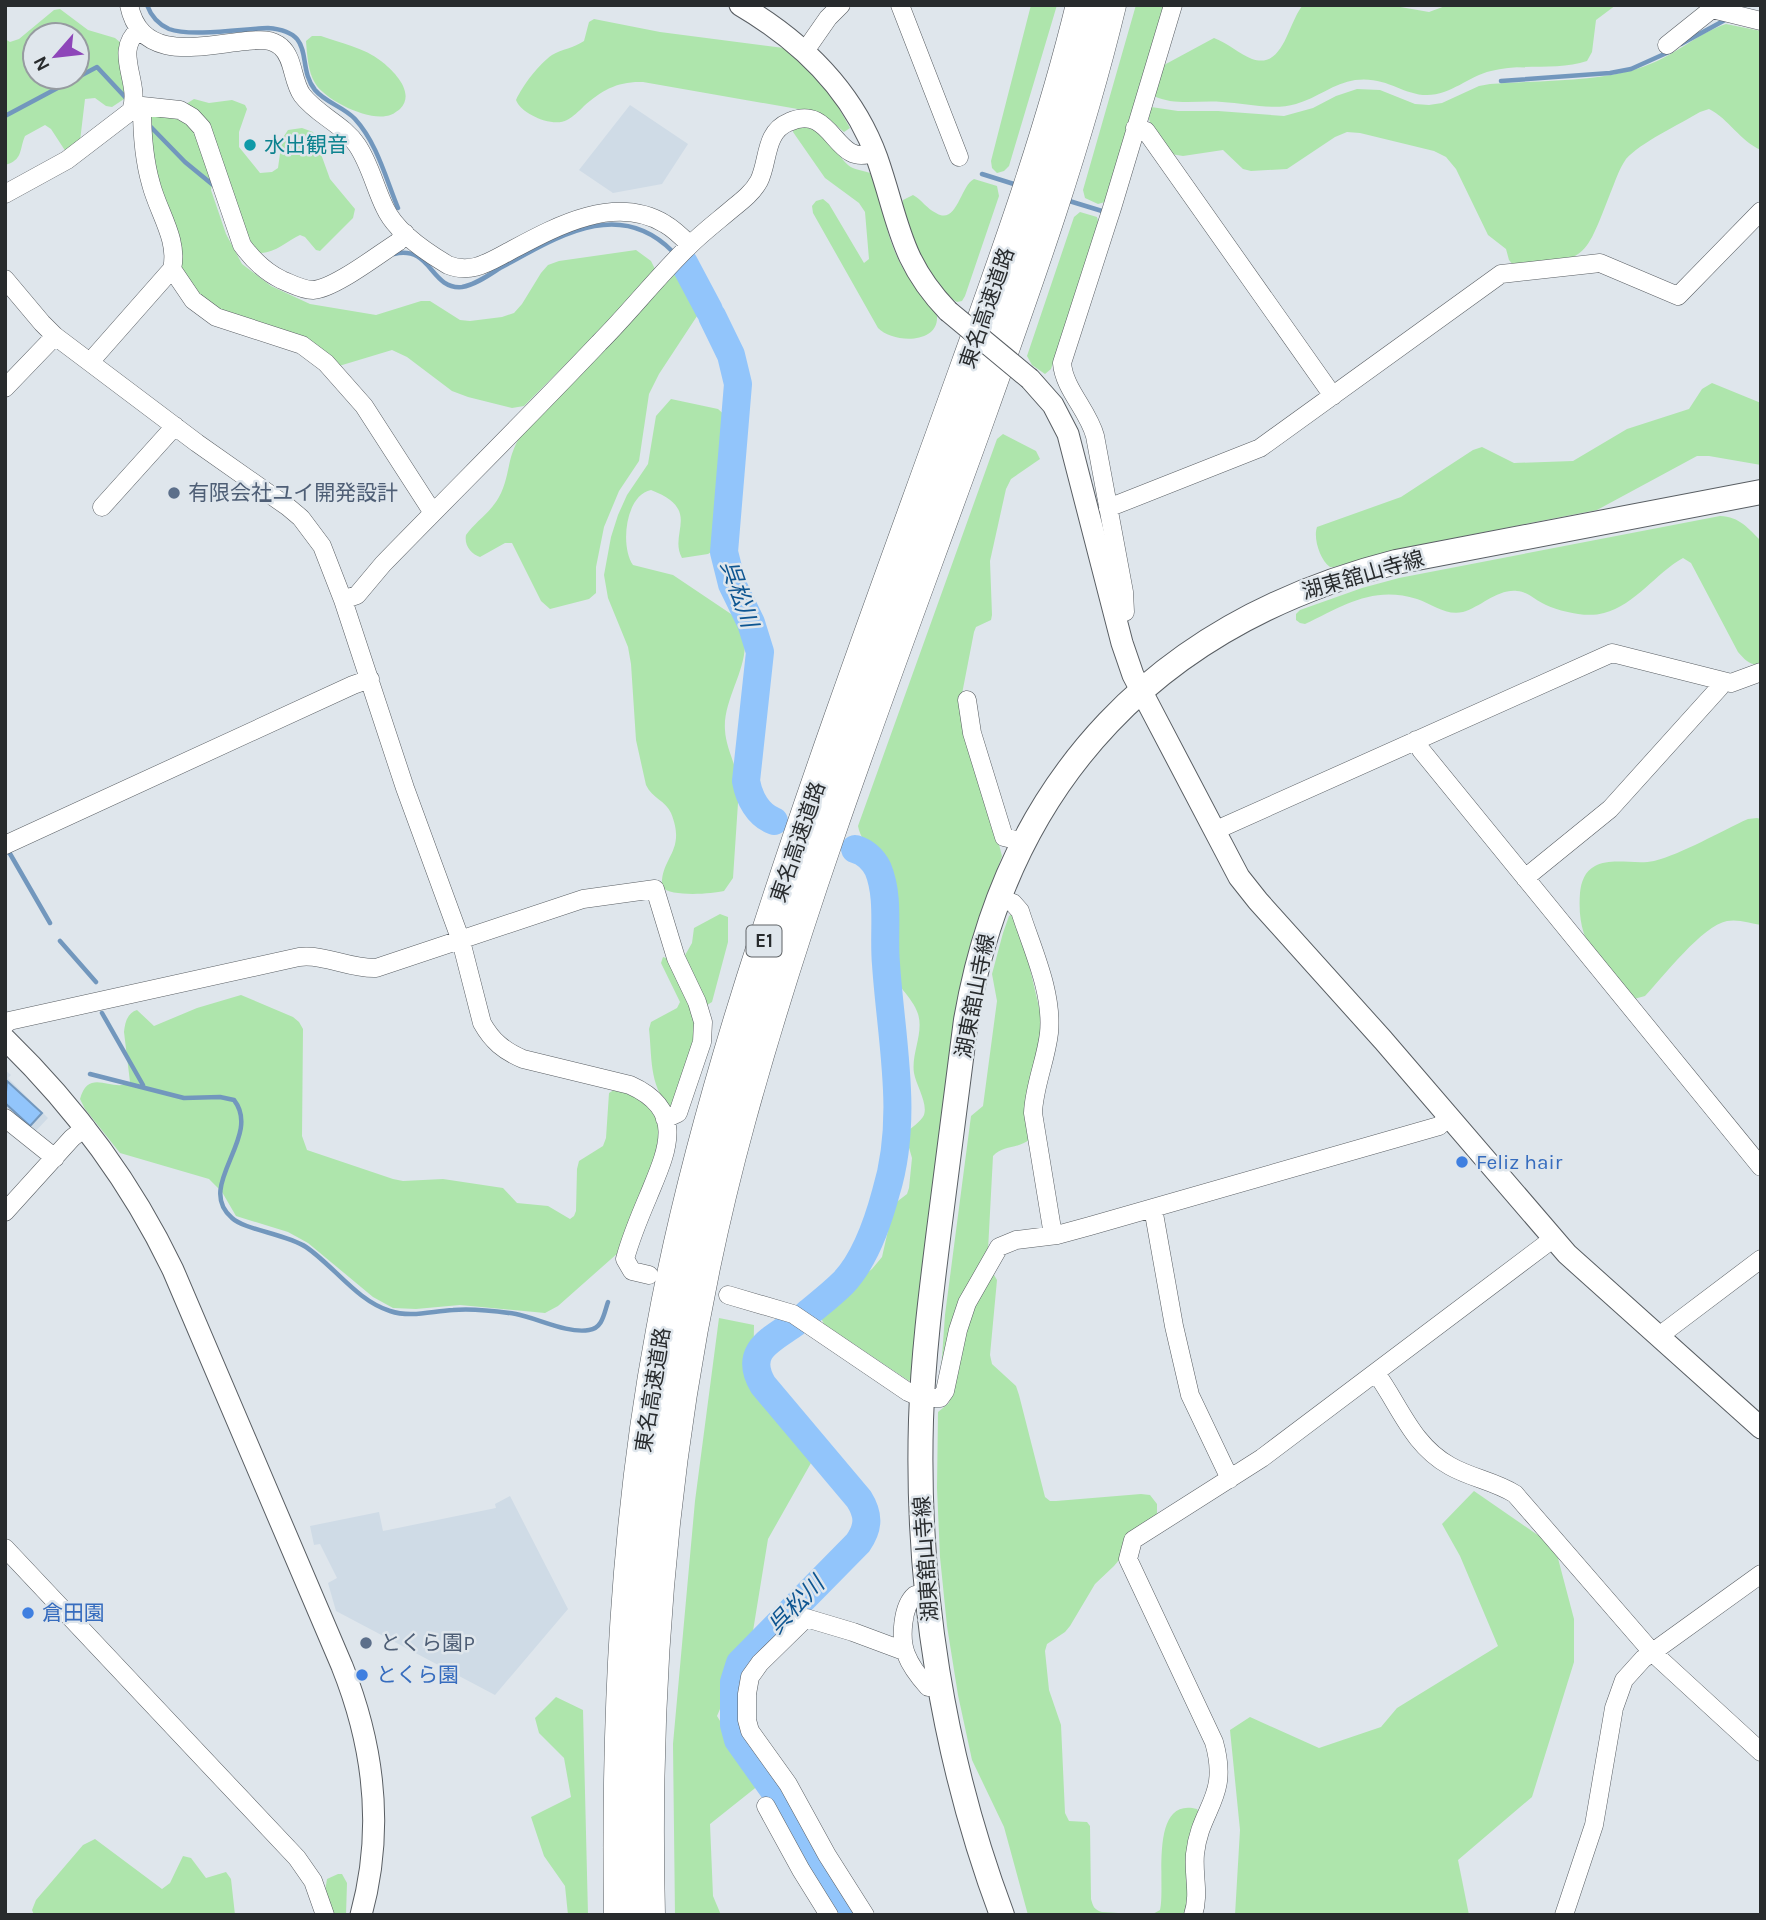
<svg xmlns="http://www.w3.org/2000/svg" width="1766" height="1920" viewBox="0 0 1766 1920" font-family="Karla,'Noto Sans JP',sans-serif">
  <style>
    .built { fill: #cfdbe6 }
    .green { fill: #aee5ac; fill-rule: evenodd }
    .water { fill: #92c5fb; stroke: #7297bd; stroke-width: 2 }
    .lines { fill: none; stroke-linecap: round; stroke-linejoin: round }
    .stream { stroke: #7297bd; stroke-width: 4.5 }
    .river { stroke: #92c5fb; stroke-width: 28 }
    .minor-casing { stroke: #595e63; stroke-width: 19 }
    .tertiary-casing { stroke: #595e63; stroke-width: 23 }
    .secondary-casing { stroke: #595e63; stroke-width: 26 }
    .motorway-casing { stroke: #595e63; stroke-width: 33 }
    .minor { stroke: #fff; stroke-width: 18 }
    .tertiary { stroke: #fff; stroke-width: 21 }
    .secondary { stroke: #fff; stroke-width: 24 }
    .motorway { stroke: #fff; stroke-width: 32 }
    .tertiary-bridge-casing { stroke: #595e63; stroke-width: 23; stroke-linecap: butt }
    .tertiary-bridge { stroke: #fff; stroke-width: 21 }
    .culture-dot { fill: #0f9aa8; stroke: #dfe6ec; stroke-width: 2.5 }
    .service-dot { fill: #5c6f8a; stroke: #dfe6ec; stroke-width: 2.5 }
    .shop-dot { fill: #3f7fe0; stroke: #dfe6ec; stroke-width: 2.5 }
    .labels { text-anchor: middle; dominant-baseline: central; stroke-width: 5; stroke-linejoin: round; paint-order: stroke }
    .shield { fill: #dfe6ec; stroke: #5f6366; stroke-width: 2 }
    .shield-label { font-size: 19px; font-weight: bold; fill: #282b2d }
    .culture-label { font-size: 21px; fill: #0d838f; stroke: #dfe6ec; text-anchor: start }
    .street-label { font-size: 21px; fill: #282b2d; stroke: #dfe6ec }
    .service-label { font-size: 21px; fill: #4e5e75; stroke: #dfe6ec; text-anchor: start }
    .shop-label { font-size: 21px; fill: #366cbe; stroke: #dfe6ec; text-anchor: start }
    .water-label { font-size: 23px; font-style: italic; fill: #0d5591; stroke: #dfe6ec }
  </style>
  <rect width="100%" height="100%" fill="#dfe6ec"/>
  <!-- built -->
  <path class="built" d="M630,105L688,144L662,184L613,193L579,170Z
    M5,1070L11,1075L8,1078L48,1118L32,1135L5,1114Z
    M510,1496L568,1609L495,1695L336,1611L328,1583L337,1578L320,1544L314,1545L310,1526L379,1512L383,1531L496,1508L495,1504Z"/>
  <!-- green -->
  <path class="green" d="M1031,5H1057L1009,166L1004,171L997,173L992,168L991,161Z
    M1136,5H1165L1105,202L1098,204L1085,198L1083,190Z
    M1303,5H1389L1429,12L1448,5H1616L1596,20L1592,52L1587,61C1559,71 1521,63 1491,71C1469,76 1451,95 1427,95C1402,95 1387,76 1355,80C1334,83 1317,98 1296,104C1272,111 1246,103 1222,102C1200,100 1174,106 1154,96L1160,70L1164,65L1214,38C1228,43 1239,54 1252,59C1284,70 1288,22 1303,5Z
    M60,9L88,30L115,38L121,43L127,97L112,107L106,106L95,98L85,99L80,141L66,152L51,129L45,125L25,136C19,150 23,160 5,165V39L10,42L19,39L54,10ZM35,35H77V77H35Z
    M594,19L660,32L784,48L801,61L832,96L850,128L844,132L829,119L809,111L643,82C618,81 602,90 584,106C579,111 573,117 567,120C553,128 521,114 516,100C523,85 539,64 552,55C562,49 574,48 584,41L589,22Z
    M1726,24L1761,31V150C1740,141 1729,119 1709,109L1700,112C1680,124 1640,143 1626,159C1619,169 1615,182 1610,194C1583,263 1587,259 1514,266L1509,260L1506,249L1488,235L1456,169L1446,157L1434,151L1360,133L1347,132L1335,137L1287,169L1251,171L1243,169L1223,150L1183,156L1171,154L1152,129L1147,112L1151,107L1178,111H1218L1284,116L1313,108L1336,96L1357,89L1380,90L1415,104L1429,105L1442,103L1479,86L1490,84C1539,80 1605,83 1650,64C1677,54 1698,33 1726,24Z
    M312,36H321C340,43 365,48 381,61C394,71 416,93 400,109C396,112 391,116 386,116C366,120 325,100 315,83C308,72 307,54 306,41Z
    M194,99L209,103L232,100L245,105L247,109L239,132V147L260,173L272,172L278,168L282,139L288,130L302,128L313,132L330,179L355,209L353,218L320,251L316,250L305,237L300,235C285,242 266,261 251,249L186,104Z
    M153,113L178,114L198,131L213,176L211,190L226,234L242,264L271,286L310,304L376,315L421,301H430L460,320L470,321L502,317L514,313L522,304L541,273L548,265L559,261L636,250L651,261L655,269L595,335L524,406L512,408L468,397L452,391L407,357L392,350L339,366L207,306L180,271L158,193L148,118Z
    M800,127C824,127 833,151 848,165C854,170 862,170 870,173C881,196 884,224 893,247C904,277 921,292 937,316C939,345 892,343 878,328L813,213L812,206L816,201L823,199L829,204L864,263L869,259L865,212L859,203L825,178L793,132L794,129Z
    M974,179L997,186L999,196L965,296L962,301L957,302C932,289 901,228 903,200L913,195C922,200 927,209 936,213C957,226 960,186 974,179Z
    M1080,212L1097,217L1099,225L1051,369L1045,374L1032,365L1027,356L1074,217Z
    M677,272C691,276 699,300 699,313L659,374L649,394L639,461L619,491L604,527L596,567V593L589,599L550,609L541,601L512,543H505L480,557C471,554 464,545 466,535C476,521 491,512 499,497C511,475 506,456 522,434Z
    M1712,383L1761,403V465L1709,456H1697L1597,510L1393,550L1334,567H1330C1320,560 1313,538 1317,527L1401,497L1473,450L1482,447L1514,463L1573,461L1627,429L1689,409L1702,389Z
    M671,399L718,409L728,418L717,548L708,554L682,558C668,533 703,510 651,490C625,495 620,547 633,565L673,575L734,616C764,651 722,692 725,730C726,750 738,767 739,788L733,878L724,891C711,894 670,897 662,887C660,857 687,852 671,813C666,801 652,798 646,785L636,740L631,664L628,647L608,598L604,575L611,537L618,515L627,495L648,464L656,416Z
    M1003,434L1036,451L1040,459L1011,479L1006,489L990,561L992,615L991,620L976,627L974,632L961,699L1002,856L978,924L961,986L912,1379L909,1381L824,1324L819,1314L822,1309L872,1269L882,1257L894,1204L907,1194L909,1188L912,1158L905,1134C910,1128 921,1122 924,1115C928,1103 916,1085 914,1073C911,1054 924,1033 918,1014C912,995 894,987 891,963C888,934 894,905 886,877C881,858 862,846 858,826L997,439Z
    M1720,516C1740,517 1748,528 1761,541V664C1750,666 1745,660 1738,652L1691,563L1683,558C1656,573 1635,605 1604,613C1587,618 1562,612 1546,605C1536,601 1529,592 1517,591C1497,589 1481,607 1463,612C1446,616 1432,604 1417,599C1373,585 1343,606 1305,624L1300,623L1296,620V614L1300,610L1362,588L1399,578Z
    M1757,818L1761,819V925C1750,923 1738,919 1727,921C1702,926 1664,976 1645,996L1634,999C1601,961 1576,947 1580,893C1581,882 1585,871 1595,866C1611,857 1636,865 1654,861C1682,854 1721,831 1748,819Z
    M720,914L728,917V942L712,1002L707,1005L684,957L692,943L694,928Z
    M1012,914L1026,952L1042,1020L1030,1139C1019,1149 1003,1145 993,1156L988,1250L941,1371L945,1315L971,1116L983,1106L997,1001L992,974L1003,933L1009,916Z
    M663,957L669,959L692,1005L697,1031L674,1105L669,1106C649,1086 652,1055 649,1029L651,1022L677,1008L680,1002L661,963Z
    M241,995L293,1017L299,1022L303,1029L302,1136L307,1150L393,1179L403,1181L443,1179L503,1188L517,1203L548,1206L570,1219L574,1216L576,1211L577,1169L579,1161L603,1146L606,1138L609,1093L614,1090L628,1092L647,1104L659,1122L661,1144L619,1252L558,1306L545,1313L460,1305L416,1309L393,1308L373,1297L308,1243L288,1232L236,1216L222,1192L209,1179L120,1153L85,1109L80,1099C89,1066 113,1094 130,1082L124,1032C125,1023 127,1013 137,1010L154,1026L197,1008Z
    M991,1275H994L997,1280L990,1355L992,1364L1016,1386L1019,1395L1045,1497L1050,1501H1056L1141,1494L1150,1495L1157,1504V1515L1114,1566L1095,1584L1070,1626L1065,1632L1047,1644L1045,1651L1049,1690L1061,1725L1065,1813L1069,1821L1087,1822L1090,1826L1091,1899C1093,1906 1094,1910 1102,1912L1151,1915L1160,1910C1166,1885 1148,1796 1197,1809L1200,1814L1187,1915H1028L1004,1827L972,1760L958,1695L947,1626L940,1557L937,1488L938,1412L949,1403L967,1318Z
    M719,1318L754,1325L753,1383L811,1463L768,1539L753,1631L717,1716L759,1785L710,1824L713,1896L721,1915H675L673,1744L695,1501Z
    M1474,1491L1555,1547L1574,1619V1662L1532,1797L1458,1860L1469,1915H1235L1240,1830L1230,1730L1250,1717L1319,1748L1381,1727L1397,1708L1498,1646L1460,1556L1442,1524Z
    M556,1697L583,1710L588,1915H568L565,1886L544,1856L531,1817L571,1797L564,1758L539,1733L535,1718Z
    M95,1839L162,1889L170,1883L183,1856L191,1858L206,1878L226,1872L231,1879L235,1915H34L32,1910L36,1900L83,1845Z
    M338,1874H342L347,1883L346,1915H333L325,1891L327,1879Z"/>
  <!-- water -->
  <path class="water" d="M7,1081L42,1113L30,1126L5,1103Z"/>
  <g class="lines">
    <!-- stream -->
    <path class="stream" d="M147,5C151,16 158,24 169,29C190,37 243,29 268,28C318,32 295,65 315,90C326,103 344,107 355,119C377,143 386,179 398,208
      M1681,44L1725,20
      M1501,81L1610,73L1631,69L1671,51
      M5,116L97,67L125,97
      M148,124L185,162L213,185
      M982,174L1017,185
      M1066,200L1102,211
      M394,254C432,245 430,290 462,287C475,285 489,275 500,268C555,239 617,196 672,251
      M9,852L50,923
      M60,941L96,982
      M102,1013L143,1085
      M90,1074L184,1098L220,1097L234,1100C263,1137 194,1186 232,1218C245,1230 286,1234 306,1247C334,1266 357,1301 390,1311C411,1318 432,1311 453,1310C473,1308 496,1311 516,1314C537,1318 568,1334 589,1330C603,1328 604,1313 608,1302"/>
    <!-- river -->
    <path class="river" d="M684,263L709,310
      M712,316L731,355L738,384L724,552L732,584L751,623L760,652L746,781C749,798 758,815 774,821
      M807,1314C819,1304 832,1294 843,1283C865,1260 878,1222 886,1192C909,1117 891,1040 886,964C883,934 890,898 878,869C873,859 865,852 855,849
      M795,1323C771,1340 743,1351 763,1385L859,1499C869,1515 869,1527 858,1543L740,1663L734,1682V1725L738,1740L775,1792L814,1863L847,1915"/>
    <defs>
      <path id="minor" d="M129,5C141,64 203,45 246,41C258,40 271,38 281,47C294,58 292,81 302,95C317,115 343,124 357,145C370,164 375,188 385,208C396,232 426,252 448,265C471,274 487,263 508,252C553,228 614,193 665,224C674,229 682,237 690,245
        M900,5L959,157
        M1712,9L1761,21
        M1667,45L1712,9
        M805,51L828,18L841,5
        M133,105L180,110L192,117L202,128L242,245C253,260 265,272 282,280C292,284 302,290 313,290C334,289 379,254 398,242L405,233
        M1135,128L1146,131L1333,396
        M5,194L67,160L131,111C142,83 112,52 139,30
        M172,269L193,300L216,317L302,345L326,363L364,406L433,513
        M5,279L42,323L55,336L197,443L288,507L301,518L322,546L343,600L405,788L461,941L482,1023C492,1041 504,1051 523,1059L630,1085C688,1111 666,1153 648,1197C639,1218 631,1237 625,1259L632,1271L649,1275
        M90,362L172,269C179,240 158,212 151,184C144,160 142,133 142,107
        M5,388L55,336
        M102,507L175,426
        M1108,508L1260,448L1501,274L1600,263L1678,296L1761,211
        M343,600L357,595L383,564C455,490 528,418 599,343C630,312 657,277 689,246C703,232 719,220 733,208C743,200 753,192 759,181C769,161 764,132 789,122C834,102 834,170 874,152
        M1115,615L1125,612L1124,592L1095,436C1088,410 1064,389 1062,363L1112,208L1173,5
        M967,700L972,733L1004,837L1024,842
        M1416,740L1421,750L1761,1167
        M1214,831L1612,653L1731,683L1761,672
        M5,845L353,685L370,679
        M1525,878L1610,809L1720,687L1721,681
        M998,898L1013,903L1020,911C1032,949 1053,992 1049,1033C1046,1060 1034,1086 1033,1113L1053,1235
        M5,1025L9,1021L299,957C326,954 349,969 376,968L583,899L655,889L676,958L697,1002L703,1022L702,1042L678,1113L665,1119
        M5,1118L55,1158
        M1153,1208L1174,1326L1190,1395L1230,1479
        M5,1212L72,1138L86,1127
        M728,1295L793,1314L908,1392L922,1398H940L945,1391L958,1330L967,1303L999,1247L1016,1240L1057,1235L1090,1226L1439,1126L1449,1117
        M1660,1338L1667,1330L1761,1259
        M1376,1373C1400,1406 1412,1445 1450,1466C1471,1478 1494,1481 1515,1494L1652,1652L1761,1752
        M5,1548L297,1858L313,1881L325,1915
        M927,1594L915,1595C902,1606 900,1639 906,1654C911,1667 919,1677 928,1687L940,1685
        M766,1806L801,1870L829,1915
        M865,1915L827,1855L788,1784L750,1731L747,1720V1694L750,1677L760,1663L806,1618L853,1632L904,1651
        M1193,1915C1200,1894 1193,1876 1195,1854C1200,1807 1230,1798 1214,1742L1128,1559L1133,1540L1262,1458L1554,1238
        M1564,1915L1594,1825L1614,1708L1624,1680L1643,1659L1761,1574"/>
      <path id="tertiary" d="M740,5C801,41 852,89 877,158C899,221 899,260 948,311
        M1030,379L1053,405L1068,434L1122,643L1133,675L1239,877L1258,901L1383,1040L1567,1254L1761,1428
        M5,1039C75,1107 131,1182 173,1270L342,1666C374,1746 384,1831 361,1915"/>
      <path id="secondary" d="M1002,1915C943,1758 916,1588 921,1420C923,1357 931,1294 939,1230C948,1160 957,1090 966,1020C1008,778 1160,622 1396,562L1761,492"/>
      <path id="motorway" d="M620,1915C617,1719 626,1523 662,1331C686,1198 724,1065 766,937C825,754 892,574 957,393C1003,265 1050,137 1082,5
        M649,1915C642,1644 668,1380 740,1118C804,885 892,658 974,431C1024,291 1075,150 1110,5"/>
    </defs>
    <!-- minor casing -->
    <use href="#minor" class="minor-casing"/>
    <!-- tertiary casing -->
    <use href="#tertiary" class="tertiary-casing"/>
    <!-- secondary casing -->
    <use href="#secondary" class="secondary-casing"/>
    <!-- motorway casing -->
    <use href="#motorway" class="motorway-casing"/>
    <!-- minor -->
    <use href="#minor" class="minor"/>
    <!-- tertiary -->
    <use href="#tertiary" class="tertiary"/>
    <!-- secondary -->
    <use href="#secondary" class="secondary"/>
    <!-- motorway -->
    <use href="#motorway" class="motorway"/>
    <defs>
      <path id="tertiary-bridge" d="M948,311L1030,379"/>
    </defs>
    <!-- tertiary-bridge casing -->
    <use href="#tertiary-bridge" class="tertiary-bridge-casing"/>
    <!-- tertiary-bridge -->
    <use href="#tertiary-bridge" class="tertiary-bridge"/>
  </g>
  <!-- markers -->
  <circle class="culture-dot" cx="250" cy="145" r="7"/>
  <g class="service-dot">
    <circle cx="174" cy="493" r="7"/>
    <circle cx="366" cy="1643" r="7"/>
  </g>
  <g class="shop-dot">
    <circle cx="1462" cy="1162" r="7"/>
    <circle cx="28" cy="1613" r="7"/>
    <circle cx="362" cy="1675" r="7"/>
  </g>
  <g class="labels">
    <!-- shield labels -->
    <rect class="shield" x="746.5" y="925.5" width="35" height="31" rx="5"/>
    <g class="shield-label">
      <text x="764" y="941">E1</text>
    </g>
    <!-- culture labels -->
    <g class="culture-label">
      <text x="264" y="145">水出観音</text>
    </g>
    <!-- street labels -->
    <g class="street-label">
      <text transform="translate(987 308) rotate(-71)">東名高速道路</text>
      <text transform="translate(1363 575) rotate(-16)">湖東舘山寺線</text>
      <text transform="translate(798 842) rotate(-71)">東名高速道路</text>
      <text transform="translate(975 996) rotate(-79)">湖東舘山寺線</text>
      <text transform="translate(653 1390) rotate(-81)">東名高速道路</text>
      <text transform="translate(926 1559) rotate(-94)">湖東舘山寺線</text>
    </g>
    <!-- service labels -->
    <g class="service-label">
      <text x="188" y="493">有限会社ユイ開発設計</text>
      <text x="380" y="1643">とくら園P</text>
    </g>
    <!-- shop labels -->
    <g class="shop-label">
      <text x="1476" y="1162">Feliz hair</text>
      <text x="42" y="1613">倉田園</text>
      <text x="376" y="1675">とくら園</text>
    </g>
    <!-- water labels -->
    <g class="water-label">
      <text transform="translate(739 594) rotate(71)">呉松川</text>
      <text transform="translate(796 1605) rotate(-46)">呉松川</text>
    </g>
  </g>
  <!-- border -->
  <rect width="1766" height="1920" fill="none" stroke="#282b2d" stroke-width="14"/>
  <!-- north arrow -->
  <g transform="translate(56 56) rotate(242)"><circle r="33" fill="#dfe6ec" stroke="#969ba0" stroke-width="2"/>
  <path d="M0-5L12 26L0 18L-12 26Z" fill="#8e46b9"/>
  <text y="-10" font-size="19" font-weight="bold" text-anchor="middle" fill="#282b2d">N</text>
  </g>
</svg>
